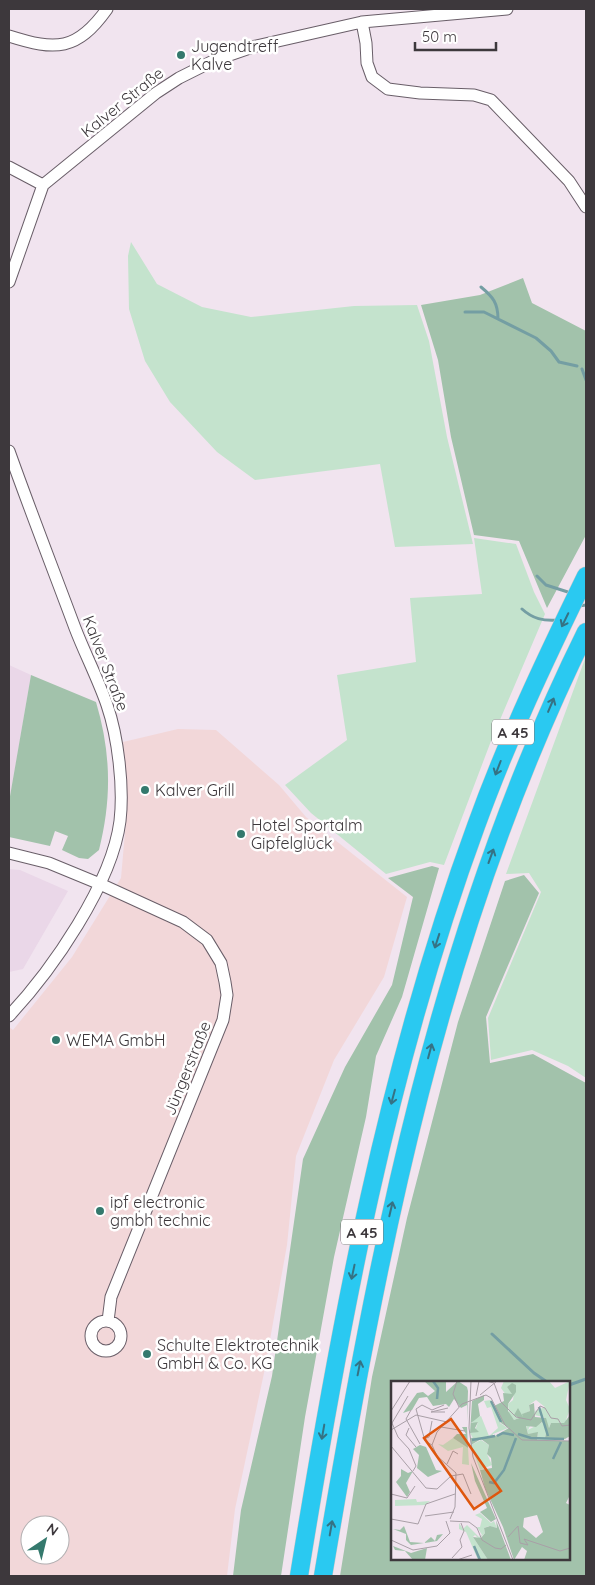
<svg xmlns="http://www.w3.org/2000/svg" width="595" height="1585" viewBox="0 0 595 1585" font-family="Quicksand,sans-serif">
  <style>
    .commercial { fill: #f2d7d9; fill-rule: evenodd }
    .built { fill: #ead7e8 }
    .green { fill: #c4e3cd }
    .forest { fill: #a2c2ab; fill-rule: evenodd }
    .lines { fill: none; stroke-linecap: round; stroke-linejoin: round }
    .stream { stroke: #749ea3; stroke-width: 3 }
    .minor-casing { stroke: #695e68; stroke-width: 13 }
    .highway-casing { stroke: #c9c7c8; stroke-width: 19 }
    .minor { stroke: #fff; stroke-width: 11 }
    .highway { stroke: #2ac9f1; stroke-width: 18 }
    .oneway { stroke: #357284 }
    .poi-dot { fill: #34796d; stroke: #fff; stroke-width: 2 }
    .labels { text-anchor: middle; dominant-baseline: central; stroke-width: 5; stroke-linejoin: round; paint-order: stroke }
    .shield { fill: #fff; stroke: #777476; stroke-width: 1 }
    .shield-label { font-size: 15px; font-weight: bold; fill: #3d383c }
    .poi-label { font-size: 16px; fill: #3d383c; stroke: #fff; text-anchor: start }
    .street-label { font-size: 16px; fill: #3d383c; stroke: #fff }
    .inset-river { fill: none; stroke: #749ea3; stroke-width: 2.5 }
    .inset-road { fill: none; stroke: #a99fa7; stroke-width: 1 }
    .view { fill: #df570e; fill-opacity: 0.15; stroke: #df570e; stroke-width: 2.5 }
    .inset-edge { fill: none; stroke: #3d383c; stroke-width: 2.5 }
  </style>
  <rect width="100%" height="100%" fill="#f1e4ef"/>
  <!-- commercial -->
  <path class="commercial" d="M178,729L216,730L279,785L306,817L407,897L384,977L334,1060L296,1156L287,1245L264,1373L235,1509L227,1576H9V1027L13,1030L72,957L121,878L127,810L123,742ZM30,1525H60V1555H30Z"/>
  <!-- built -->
  <path class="built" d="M9,665L31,675L9,803Z
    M9,869L20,870L68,891L23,969L9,972Z"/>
  <!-- green -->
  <path class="green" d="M131,242L157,284L202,307L251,317L354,306L417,305L429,341L447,437L473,544L395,547L380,464L255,480L217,452L170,402L145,361L129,309L128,256Z
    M474,538L516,544L534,592L545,614L491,741L444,865L430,862L386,874L311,813L285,785L347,740L337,675L416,662L410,598L482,594Z
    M586,656V1078L568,1066L532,1050L491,1060L488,1018L541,892L529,873L506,874Z"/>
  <!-- forest -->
  <path class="forest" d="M523,278L532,303L586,331V535L547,608L519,541L474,535L451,437L438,360L421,305L480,295Z
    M31,675L96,702C111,752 112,799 99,850L88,859L79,858L62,850L68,836L55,831L50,846L9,837V802Z
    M432,866L439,868L402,997L376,1056L366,1117L334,1257L305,1417L281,1576H233L241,1510L272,1376L303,1159L345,1067L392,985L413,897L388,878Z
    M524,875L539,893L486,1017L490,1063L533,1054L586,1083V1576H340L372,1377L407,1218L458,1022L505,881ZM392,1382H569V1559H392Z"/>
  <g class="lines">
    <!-- stream -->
    <path class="stream" d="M481,287C493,297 498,303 498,319
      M465,312H484L536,338L551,351L559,362L577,366
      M582,369L586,380
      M537,576L546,585L571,593
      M579,606L586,605
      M522,609C533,619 543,621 558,620
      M492,1334L534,1373L547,1382
      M569,1385L586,1379"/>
    <defs>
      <path id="minor" d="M362,22L366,43L367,63L372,77L388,89L420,93L474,95L491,100L569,181L586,207
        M9,36C56,51 77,51 107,9
        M9,167L43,185
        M9,282L43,185L156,93L179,78L215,60L256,46L362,22L507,9
        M9,451C30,510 53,569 75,628C85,654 98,679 107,705C118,737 124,787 120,821C112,884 52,970 9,1016
        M9,853L49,863L100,884L183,922L207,940L221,963L225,982L227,995L223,1020L111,1297L108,1321
        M91 1336a15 15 0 1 1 30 0a15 15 0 1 1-30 0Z"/>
      <path id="highway" d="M299,1576C340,1323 387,1068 476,826C507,740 546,658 586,576
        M323,1576C378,1250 438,931 586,632"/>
    </defs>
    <!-- minor casing -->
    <use href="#minor" class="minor-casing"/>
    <!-- highway casing -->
    <use href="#highway" class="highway-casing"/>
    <!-- minor -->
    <use href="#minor" class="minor"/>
    <!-- highway -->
    <use href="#highway" class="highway"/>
  </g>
  <!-- one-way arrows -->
  <defs><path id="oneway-shaft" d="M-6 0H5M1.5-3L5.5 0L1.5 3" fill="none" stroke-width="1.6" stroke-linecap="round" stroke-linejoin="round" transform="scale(1.25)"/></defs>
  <g class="oneway">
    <use href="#oneway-shaft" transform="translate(565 620) rotate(116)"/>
    <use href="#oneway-shaft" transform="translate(551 705) rotate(-67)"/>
    <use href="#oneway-shaft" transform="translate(498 768) rotate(111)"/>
    <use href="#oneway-shaft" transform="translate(491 856) rotate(-70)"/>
    <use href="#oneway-shaft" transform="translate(437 941) rotate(108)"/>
    <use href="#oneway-shaft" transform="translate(430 1051) rotate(-75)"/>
    <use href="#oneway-shaft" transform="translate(393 1097) rotate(105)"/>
    <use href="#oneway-shaft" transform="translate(391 1209) rotate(-77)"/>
    <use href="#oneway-shaft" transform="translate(353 1272) rotate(102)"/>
    <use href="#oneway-shaft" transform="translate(359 1368) rotate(-79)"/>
    <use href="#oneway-shaft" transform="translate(323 1432) rotate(100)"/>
    <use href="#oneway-shaft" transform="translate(331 1528) rotate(-80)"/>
  </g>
  <!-- markers -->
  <g class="poi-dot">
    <circle cx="181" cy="55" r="5"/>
    <circle cx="145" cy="790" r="5"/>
    <circle cx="241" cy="834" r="5"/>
    <circle cx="56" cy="1040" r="5"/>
    <circle cx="100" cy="1211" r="5"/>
    <circle cx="147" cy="1354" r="5"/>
  </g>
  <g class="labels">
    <!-- shield labels -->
    <g class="shield">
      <rect x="492" y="719.5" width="42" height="25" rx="4"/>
      <rect x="341" y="1219.5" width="42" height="25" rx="4"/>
    </g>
    <g class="shield-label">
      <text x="513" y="732">A 45</text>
      <text x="362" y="1232">A 45</text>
    </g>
    <!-- poi labels -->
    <g class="poi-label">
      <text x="191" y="46">Jugendtreff<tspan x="191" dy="18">Kalve</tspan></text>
      <text x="155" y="790">Kalver Grill</text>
      <text x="251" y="825">Hotel Sportalm<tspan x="251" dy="18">Gipfelglück</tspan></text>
      <text x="66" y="1040">WEMA GmbH</text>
      <text x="110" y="1202">ipf electronic<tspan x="110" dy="18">gmbh technic</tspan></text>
      <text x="157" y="1345">Schulte Elektrotechnik<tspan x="157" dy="18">GmbH &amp; Co. KG</tspan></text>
    </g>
    <!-- street labels -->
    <g class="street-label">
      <text transform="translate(122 102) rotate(-39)">Kalver Straße</text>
      <text transform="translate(106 663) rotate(69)">Kalver Straße</text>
      <text transform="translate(187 1068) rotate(-68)">Jüngerstraße</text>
    </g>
  </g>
  <!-- overview -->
  <g transform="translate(391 1381)">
    <rect width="179" height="179" fill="#f1e4ef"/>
    <path d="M113,0H158L164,7L179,0L175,19L179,28L175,39H178L173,42H160L158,47L153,36L143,34L144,30L154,26L145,19L138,24L139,30L132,33V37L123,34L128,37L123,39L118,34L117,23L122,19L124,4L116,6L122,13L115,14L110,7ZM100,19L109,42L117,47L102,53V56L83,59L79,52L88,50H84L87,41L80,44L83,38L90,35L98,55L107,47L100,26L96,27L93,20ZM152,41L156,49L154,57L176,59H146L147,52L137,53L135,44L140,43L137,49ZM62,57L77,67L78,84L71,83L72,66L57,70L47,63L52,64ZM90,59L98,64L96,73L101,84L89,89L80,64ZM25,118L26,121L39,120L34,124L4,125V119ZM89,132L100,142L103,140L106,147L98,145L93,147L94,152L89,157H87L84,154L82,156L97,179H87L75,151L68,148V142L72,148L76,144L88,156L91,154L86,146H89L91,138L84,134Z" fill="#c4e3cd"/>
    <path d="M33,0H55V11L67,0L76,6L77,10L76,41V24L70,27L63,18L58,26L55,23L42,25L36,16L28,17L21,29L12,32L26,12L32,11L37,15L44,10ZM121,2L125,4V11L117,23V30L123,39L128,37L123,34L127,27L132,36L131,33L139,30L138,24L143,22L144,36L155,37L158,47L160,42H173L179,34V55L174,58L154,57L156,48L151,41L145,46L135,45L137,53L147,51L146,59L179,60V114L175,122L179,124V179H133L136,170L131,166L123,179L112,146L94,107L89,89L101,87L100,77L96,73L98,64L90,58L80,64L79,57L102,56L118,47L110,42L103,25L113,20L112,12L121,13L116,6ZM146,134L152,151L145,157L132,146L133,137ZM93,14V19L87,23L89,35L80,42L87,41L84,47L88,51L79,52L81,20ZM71,46H76L77,67L62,57L66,53H75ZM29,64L35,66L45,89L51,90L37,96L26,87L28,74L22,68ZM80,82L105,138L100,141L89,131L96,127L84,100ZM10,88L17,92L22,90L15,102L19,111L16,116L5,101L10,95ZM105,139L120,179H97L82,156L90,157L94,152L93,147L99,145L106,147ZM13,145L19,161L33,162L40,156L44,160L46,154L52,153L46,160L20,164L15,159V153L2,148L9,149ZM2,165L20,172L36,167L34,179H22L14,170L4,169Z" fill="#a2c2ab" fill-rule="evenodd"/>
    <path class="inset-river" d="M42,0L47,7L46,18M100,20L110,41M148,26L157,55M127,53L140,57L173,58M106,55L112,52L123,54M81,59L104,55M162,78L170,61M98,101L103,102L113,89L125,57M83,165L89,179"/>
    <path class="inset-road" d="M66,0L62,13L68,26M80,0L78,47L82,76L122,179M95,0L103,2L110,21L125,36L140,39L149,25L154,27L160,37L167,38L171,45L179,44M89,14L106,0M17,15L1,42L7,56L18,68L25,85L22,90M85,15L88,0M20,29L15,38L29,63M0,30L19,0M54,31H40L57,27M50,46L74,50M18,47L15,54L25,66M0,49L25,34L56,41M33,58L38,56L41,40M41,64L34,60L25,28L31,24L41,29L53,24M0,65L35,107L46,108L60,95L72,93L80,113M56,83L62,70L67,73M0,113L16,117L24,105M34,135L63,131M0,138L27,143L35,123L64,113M59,138L64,126L65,92L46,75L41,64L46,51L71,23L95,14L100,17L114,44L131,59L179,60M59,140L78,141L86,147L91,159L104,167L110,168L115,164M117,156L127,145L129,162L137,164L133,158L169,170L179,167M0,159L22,169L46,165L59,152L55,140M61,177L71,166L69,159L73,150L70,142M66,179L81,174"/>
    <path class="view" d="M60,38L110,110L83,128L33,57Z"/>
    <rect width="179" height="179" class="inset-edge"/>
  </g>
  <!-- border -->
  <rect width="595" height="1585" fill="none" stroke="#3d383c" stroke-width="20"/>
  <!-- north arrow -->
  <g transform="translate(45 1540) rotate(35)"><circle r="24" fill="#ffffff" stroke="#b1afb1"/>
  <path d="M0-4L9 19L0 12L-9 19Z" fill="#34796d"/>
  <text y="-8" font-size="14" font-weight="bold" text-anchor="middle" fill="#3d383c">N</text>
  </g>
  <!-- scale -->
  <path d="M415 42v8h81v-8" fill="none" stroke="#3d383c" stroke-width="2.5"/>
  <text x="422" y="42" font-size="15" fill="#3d383c" stroke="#ffffff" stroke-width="4" paint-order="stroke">50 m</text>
</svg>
